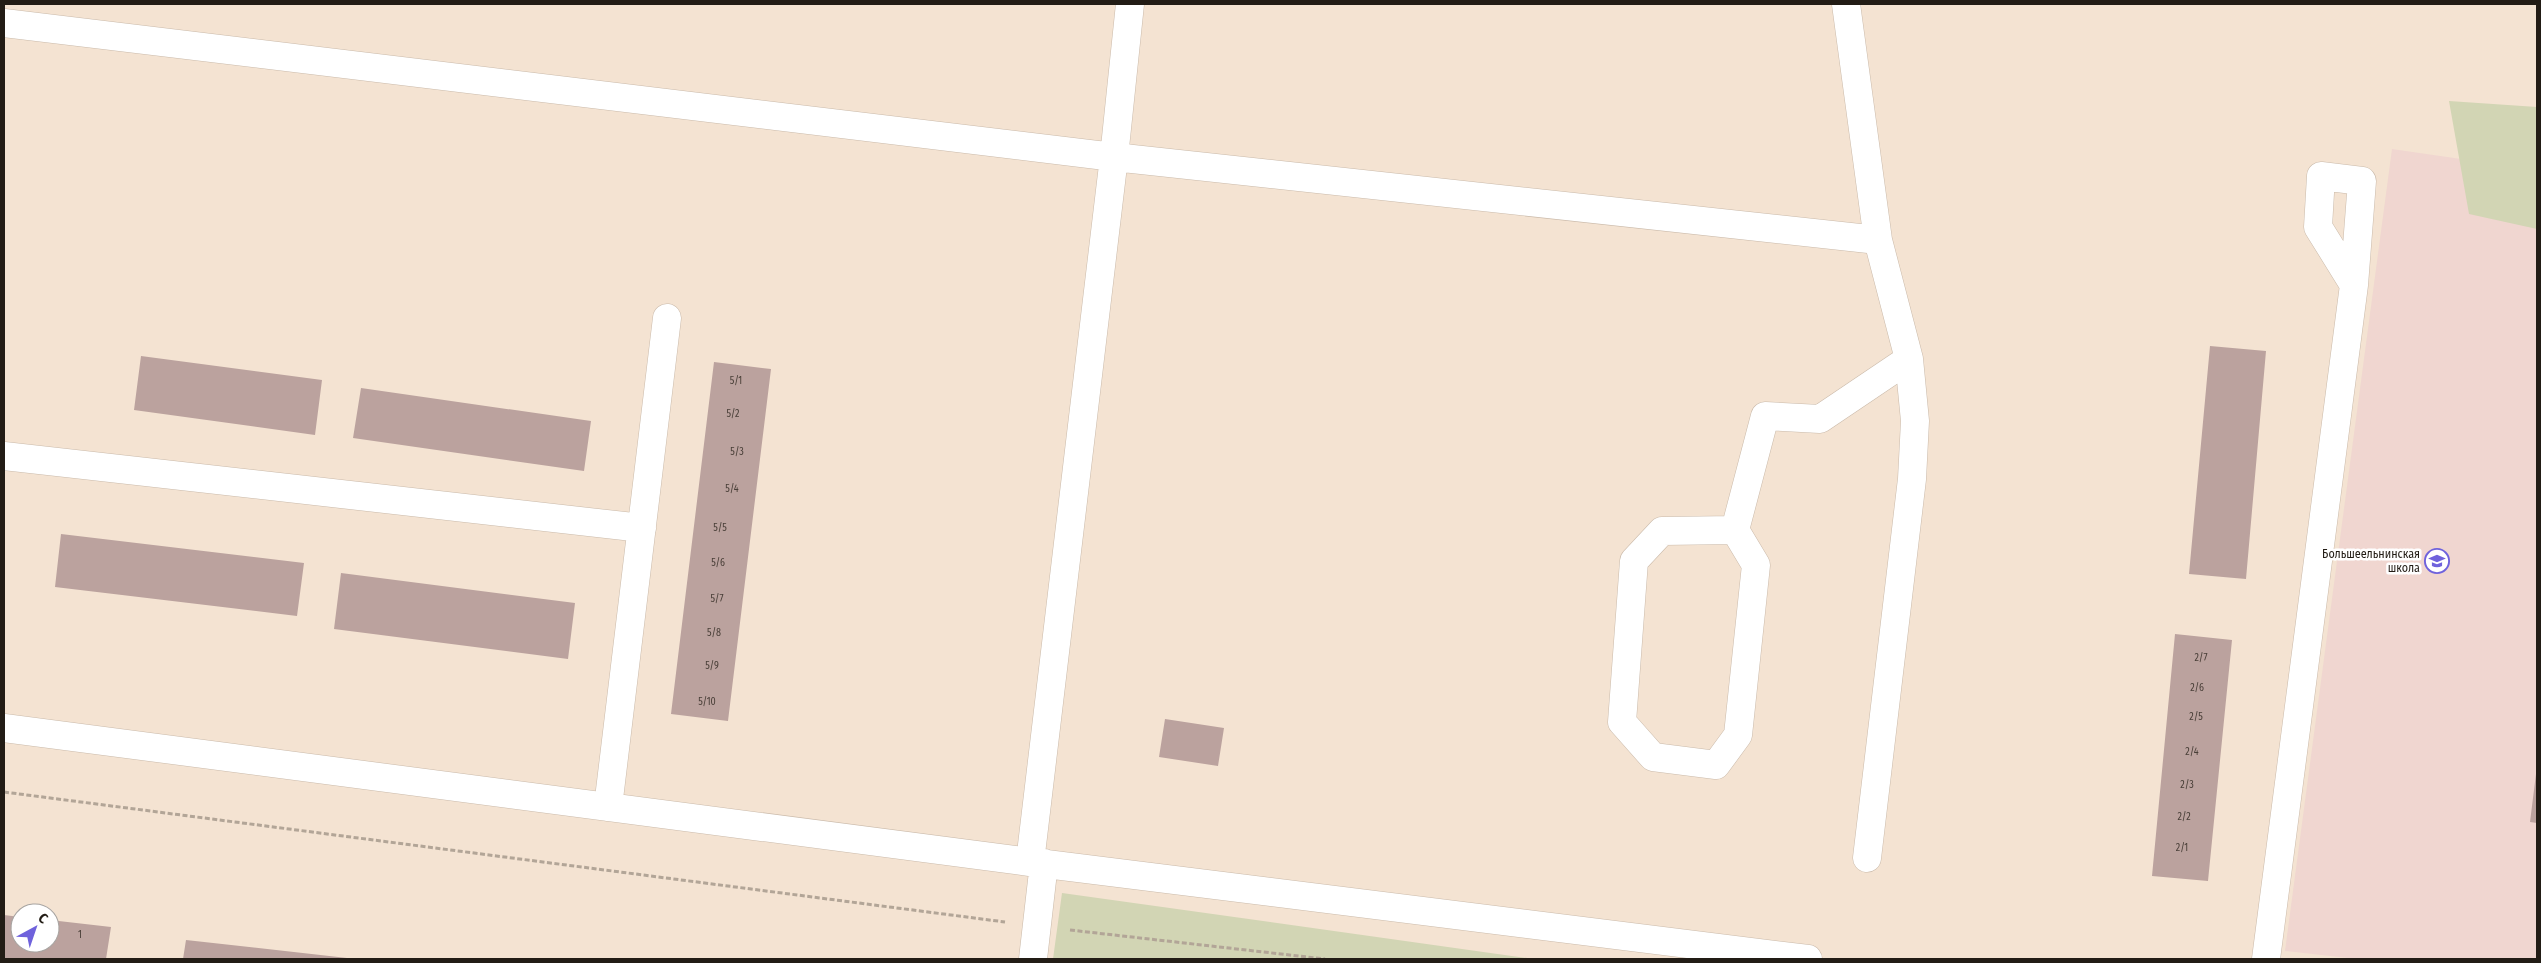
<svg xmlns="http://www.w3.org/2000/svg" width="2541" height="963" viewBox="0 0 2541 963" font-family="'Fira Sans Condensed',sans-serif">
  <style>
    .education { fill: #f0d6d0 }
    .green { fill: #d2d5b4 }
    .building { fill: #bba29e }
    .lines { fill: none; stroke-linecap: round; stroke-linejoin: round }
    .minor-casing { stroke: #cabaaa; stroke-width: 29 }
    .path { stroke: #b2a597; stroke-width: 3; stroke-dasharray: 5 2.5; stroke-linecap: butt }
    .minor { stroke: #fff; stroke-width: 28 }
    .labels { text-anchor: middle; dominant-baseline: central; stroke-width: 5; stroke-linejoin: round; paint-order: stroke }
    .number-label { font-size: 10px; fill: #483e37 }
    .poi-label { font-size: 12px; fill: #221c15; stroke: #fff; text-anchor: end }
  </style>
  <rect width="100%" height="100%" fill="#f4e3d2"/>
  <!-- education -->
  <path class="education" d="M2392,149L2537,170V959H2357L2285,951Z"/>
  <!-- green -->
  <path class="green" d="M2449,101L2537,107V229L2469,214Z
    M1062,893L1534,959H1053Z"/>
  <!-- building -->
  <path class="building" d="M2210,346L2266,351L2246,579L2189,574Z
    M141,356L322,380L315,435L134,410Z
    M714,362L771,369L728,721L671,714Z
    M361,388L591,421L584,471L353,438Z
    M61,534L304,563L297,616L55,587Z
    M341,573L575,603L568,659L334,629Z
    M2175,634L2232,640L2208,881L2152,876Z
    M1165,719L1224,728L1218,766L1159,757Z
    M2536,774H2537V823L2530,822Z
    M4,915L20,917V943H50V920L111,927L106,959H4Z
    M186,940L347,958V959H183Z"/>
  <g class="lines">
    <defs>
      <path id="minor" d="M4,23L1114,157L1878,240L1846,4
        M4,456L642,528
        M1735,530L1662,531L1634,561L1622,722L1653,757L1716,765L1738,735L1756,565L1735,530L1765,416L1820,419L1909,359
        M4,728L1030,862L1808,959
        M608,807L667,318
        M1867,858L1912,479L1915,421L1909,359L1878,240
        M1030,862L1114,157L1130,4
        M1033,959L1044,863
        M2266,959L2354,285L2362,181L2321,176L2318,227L2354,285"/>
    </defs>
    <!-- minor casing -->
    <use href="#minor" class="minor-casing"/>
    <!-- path -->
    <path class="path" d="M4,792L1005,922
      M1070,930L1325,959"/>
    <!-- minor -->
    <use href="#minor" class="minor"/>
  </g>
  <!-- icons -->
  <defs>
    <symbol id="school-ring" viewBox="-11 -11 22 22"><circle r="9.5" fill="#fff" stroke="#6f62dc" stroke-width="1.5"/><path d="M0-5L7-2L0 1L-7-2ZM-4 1L0 2.5L4 1V4Q0 6-4 4Z" fill="#6f62dc"/></symbol>
  </defs>
  <g fill-rule="evenodd">
    <use href="#school-ring" x="2423" y="547" width="28" height="28"/>
  </g>
  <g class="labels">
    <!-- number labels -->
    <g class="number-label">
      <text x="736" y="381">5/1</text>
      <text x="733" y="414">5/2</text>
      <text x="737" y="452">5/3</text>
      <text x="732" y="489">5/4</text>
      <text x="720" y="528">5/5</text>
      <text x="718" y="563">5/6</text>
      <text x="717" y="599">5/7</text>
      <text x="714" y="633">5/8</text>
      <text x="2201" y="658">2/7</text>
      <text x="712" y="666">5/9</text>
      <text x="2197" y="688">2/6</text>
      <text x="707" y="702">5/10</text>
      <text x="2196" y="717">2/5</text>
      <text x="2192" y="752">2/4</text>
      <text x="2187" y="785">2/3</text>
      <text x="2184" y="817">2/2</text>
      <text x="2182" y="848">2/1</text>
      <text x="80" y="935">1</text>
    </g>
    <!-- poi labels -->
    <g class="poi-label">
      <text x="2420" y="554">Большеельнинская<tspan x="2420" dy="14">школа</tspan></text>
    </g>
  </g>
  <!-- border -->
  <rect width="2541" height="963" fill="none" stroke="#221c15" stroke-width="10"/>
  <!-- north arrow -->
  <g transform="translate(35 928) rotate(40)"><circle r="24" fill="#ffffff" stroke="#a7a4a1"/>
  <path d="M0-4L9 19L0 12L-9 19Z" fill="#6f62dc"/>
  <text y="-8" font-size="14" font-weight="bold" text-anchor="middle" fill="#221c15">С</text>
  </g>
</svg>
